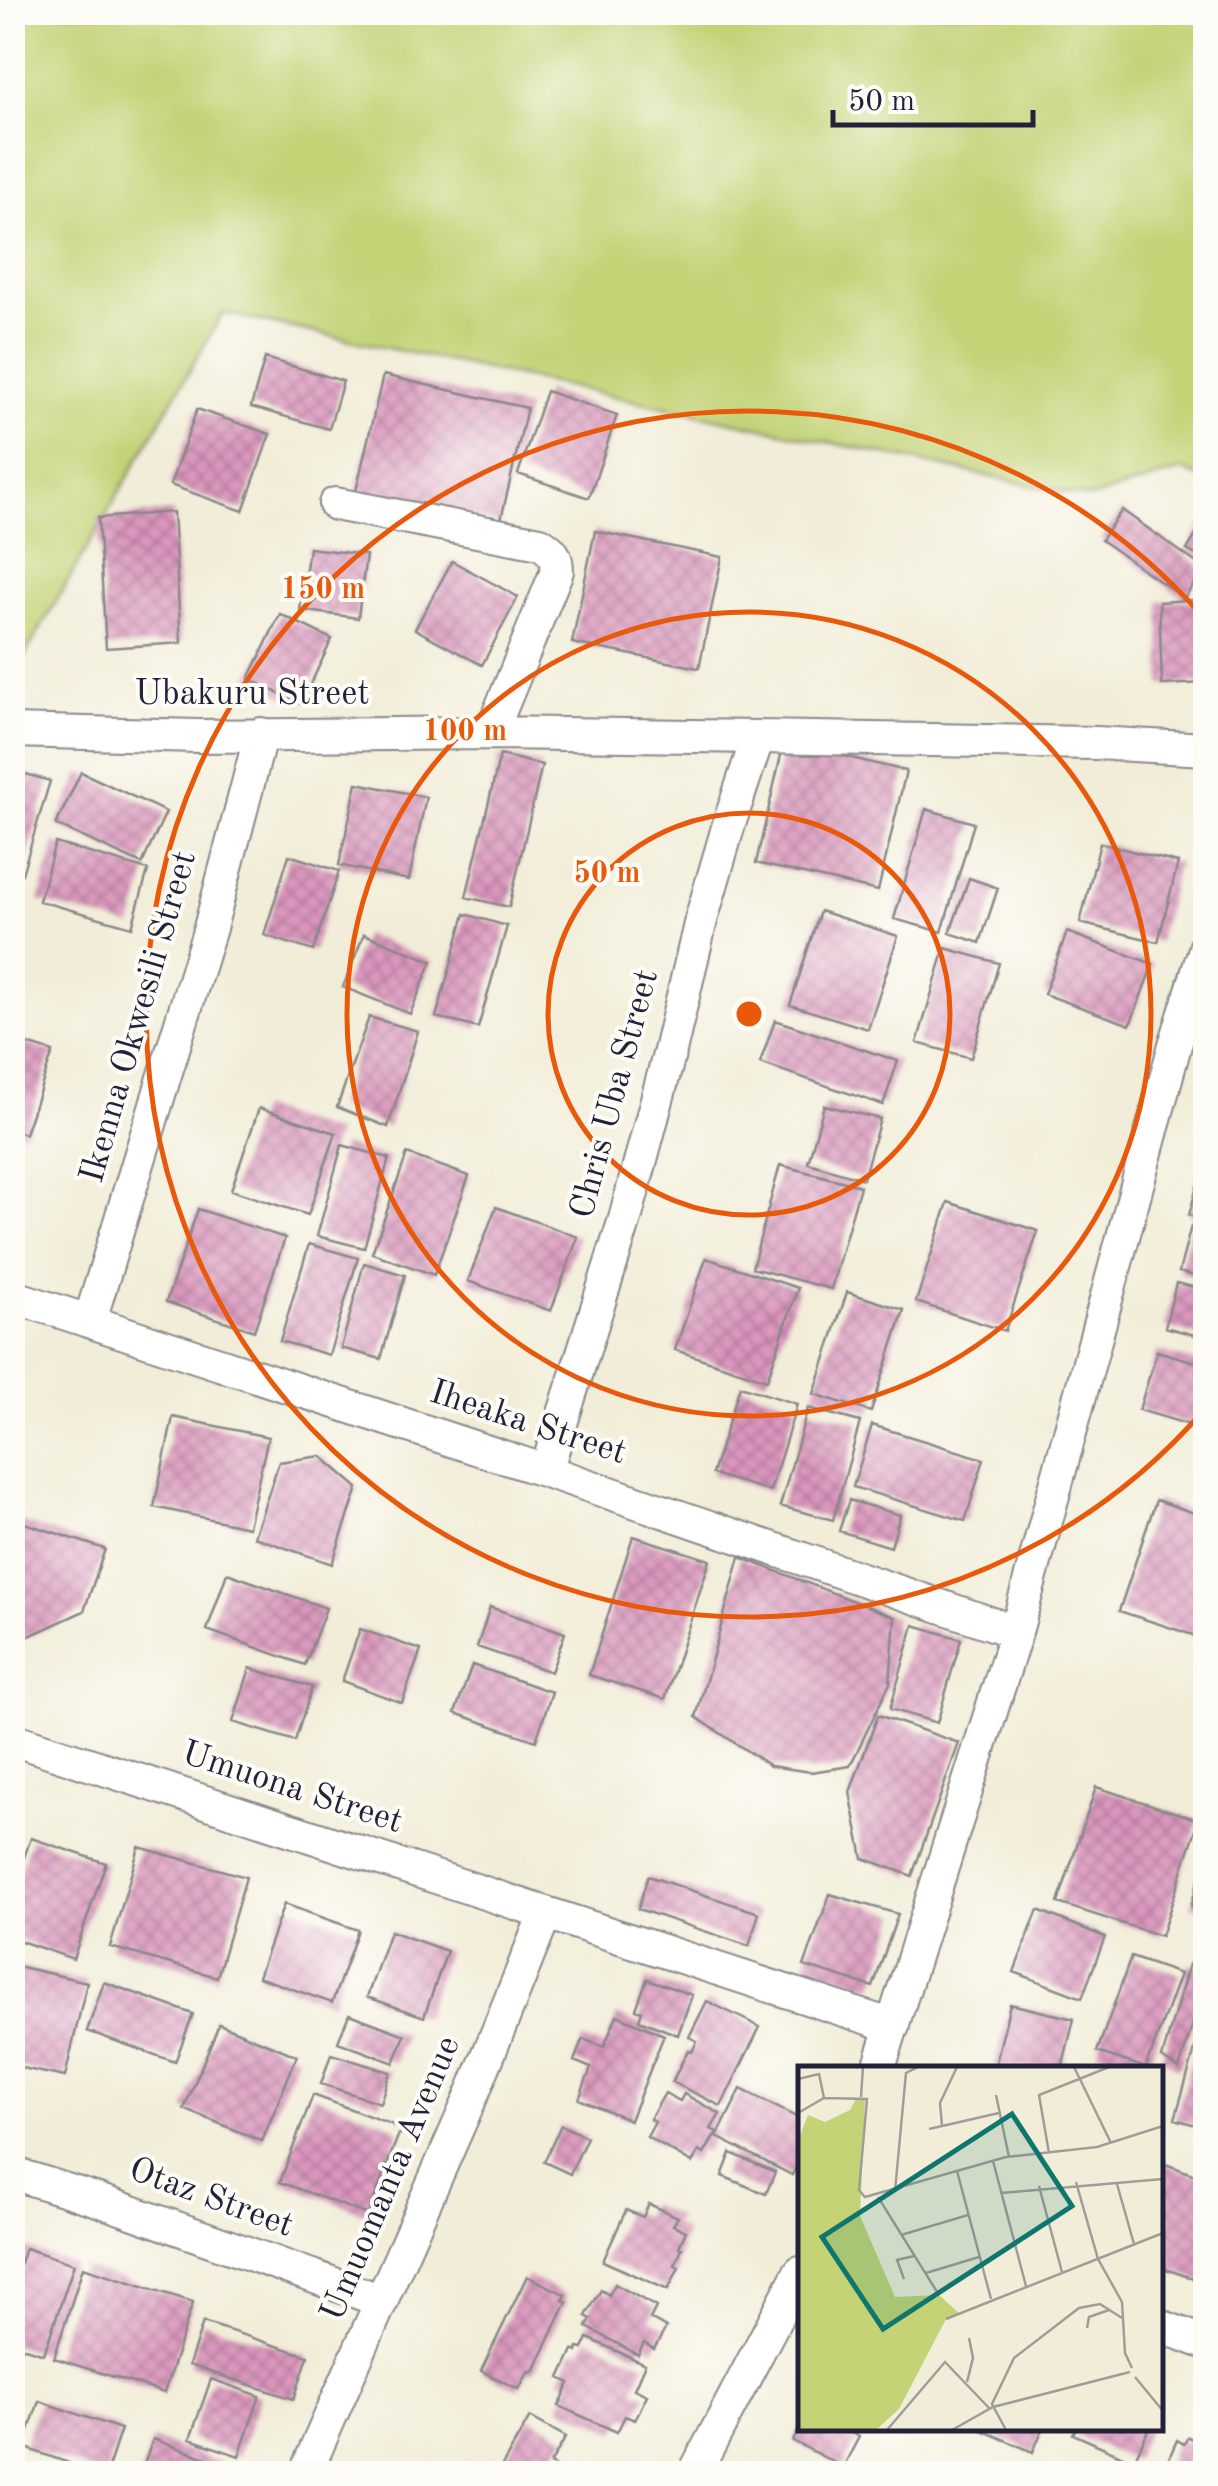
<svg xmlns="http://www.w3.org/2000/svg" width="1218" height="2486" viewBox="0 0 1218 2486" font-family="'Old Standard TT',serif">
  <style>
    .grass { fill: #c3d376; stroke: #727a58; stroke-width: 2.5 }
    .building { fill: url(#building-cross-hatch) }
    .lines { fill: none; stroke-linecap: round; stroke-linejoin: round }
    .minor-casing { stroke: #8a888a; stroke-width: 36 }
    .minor { stroke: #fff; stroke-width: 32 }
    .ring { fill: none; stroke: #e8590c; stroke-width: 5 }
    .labels { text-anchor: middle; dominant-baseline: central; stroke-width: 8; stroke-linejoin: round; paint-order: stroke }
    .street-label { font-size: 35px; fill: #22223b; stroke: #fdfcf7 }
    .inset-road { fill: none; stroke: #9f9c99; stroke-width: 2.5 }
    .view { fill: #0f766e; fill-opacity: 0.15; stroke: #0f766e; stroke-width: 5 }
    .inset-edge { fill: none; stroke: #22223b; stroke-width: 5 }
    .centre { fill: #e8590c; stroke: #fdfcf7; stroke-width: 5 }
    .ring-label { font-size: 30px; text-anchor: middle; font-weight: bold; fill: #e8590c; stroke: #fdfcf7; stroke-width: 8; stroke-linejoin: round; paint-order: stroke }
  </style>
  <defs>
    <pattern id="building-cross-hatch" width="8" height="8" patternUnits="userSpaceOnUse" patternTransform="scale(2.5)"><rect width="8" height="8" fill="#db97bd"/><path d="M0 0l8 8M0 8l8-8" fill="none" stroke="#b17b9b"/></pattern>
  </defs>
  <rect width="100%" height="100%" fill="#fdfcf7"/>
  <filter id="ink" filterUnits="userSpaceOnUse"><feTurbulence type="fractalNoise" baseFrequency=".01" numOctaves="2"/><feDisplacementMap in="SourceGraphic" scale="20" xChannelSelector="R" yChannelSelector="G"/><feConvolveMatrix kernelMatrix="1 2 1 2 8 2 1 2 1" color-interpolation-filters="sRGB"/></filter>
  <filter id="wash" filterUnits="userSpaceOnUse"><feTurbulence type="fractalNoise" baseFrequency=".0048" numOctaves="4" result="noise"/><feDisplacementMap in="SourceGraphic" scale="40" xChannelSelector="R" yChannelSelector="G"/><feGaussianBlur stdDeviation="2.25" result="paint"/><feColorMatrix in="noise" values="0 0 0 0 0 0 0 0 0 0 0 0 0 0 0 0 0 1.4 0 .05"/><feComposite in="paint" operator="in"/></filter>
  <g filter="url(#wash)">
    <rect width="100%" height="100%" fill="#f2edd8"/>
    <!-- grass -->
    <path class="grass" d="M13,13H1205V480L1183,470L1090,498L223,313L13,676Z"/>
    <g id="blocks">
      <!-- building -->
      <path class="building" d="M265,358L343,381L329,429L251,407Z
        M383,375L527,408L500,524L356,491Z
        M546,391L617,415L589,498L518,474Z
        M197,409L270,434L243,511L170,485Z
        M1122,510L1205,569L1184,598L1101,540Z
        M173,512L181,643L106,648L98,518Z
        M1206,518V560L1187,550Z
        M595,531L722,557L699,668L572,643Z
        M309,548L366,555L358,618L300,610Z
        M452,561L518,597L482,665L415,629Z
        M1206,599V683L1162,685L1159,602Z
        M280,614L332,639L301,704L249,679Z
        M784,742L906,771L878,891L756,863Z
        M500,755L542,765L509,907L466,897Z
        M12,770L50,781L22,874L12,871Z
        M81,772L166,812L142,864L56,825Z
        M357,783L426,797L409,880L339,865Z
        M926,809L974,823L942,932L894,919Z
        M55,843L148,870L132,927L39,901Z
        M1100,843L1178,863L1158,942L1080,923Z
        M289,855L339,871L313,951L264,935Z
        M969,878L998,888L980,943L950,933Z
        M820,911L898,936L868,1029L790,1005Z
        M465,914L507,926L478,1028L436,1017Z
        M1067,932L1153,964L1130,1025L1044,994Z
        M364,934L432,961L410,1014L343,987Z
        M945,948L999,963L971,1058L917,1043Z
        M369,1017L418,1031L388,1127L337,1107Z
        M775,1020L898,1061L883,1105L760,1063Z
        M12,1039L53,1052L25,1134L12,1130Z
        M824,1105L880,1119L863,1179L808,1163Z
        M259,1108L336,1133L308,1215L231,1190Z
        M342,1145L389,1158L364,1248L317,1236Z
        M407,1154L469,1176L434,1275L372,1253Z
        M1204,1162H1206V1219L1189,1215Z
        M780,1165L860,1186L831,1289L752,1268Z
        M948,1202L1038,1231L1005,1331L916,1302Z
        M496,1207L578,1237L551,1311L468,1281Z
        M198,1209L285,1238L254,1331L166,1302Z
        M1191,1226L1206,1230V1279L1179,1272Z
        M309,1244L358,1258L329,1355L280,1341Z
        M706,1258L798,1288L767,1380L675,1350Z
        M364,1263L405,1275L381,1359L341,1348Z
        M1176,1283L1206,1290V1338L1165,1327Z
        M847,1292L904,1310L871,1412L814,1394Z
        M1157,1351L1206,1365V1386L1193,1426L1139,1410Z
        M740,1386L797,1404L770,1491L712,1474Z
        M808,1408L860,1422L833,1520L780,1506Z
        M173,1417L268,1437L248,1527L154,1507Z
        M872,1425L984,1459L965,1521L853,1487Z
        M321,1456L358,1488L332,1564L254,1537L279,1462Z
        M849,1500L900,1515L891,1547L839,1531Z
        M1156,1500L1206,1517V1629L1202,1638L1119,1611Z
        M12,1519L105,1549L84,1611L12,1644Z
        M633,1536L710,1560L665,1699L589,1675Z
        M740,1557L895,1617L890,1683L850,1766L811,1772L770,1766L696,1717Z
        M227,1573L326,1608L305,1665L207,1630Z
        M490,1607L565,1633L551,1672L477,1647Z
        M914,1625L961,1639L937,1723L890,1709Z
        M360,1629L421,1650L402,1703L342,1681Z
        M472,1665L552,1692L536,1741L455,1713Z
        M250,1668L312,1687L295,1741L233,1722Z
        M878,1715L959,1743L912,1876L863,1858L850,1792Z
        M1096,1787L1199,1820L1161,1936L1058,1903Z
        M31,1838L106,1863L73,1959L12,1938V1891Z
        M139,1847L246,1877L217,1977L110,1947Z
        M1204,1860H1206V1910L1191,1906Z
        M648,1876L759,1913L749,1946L638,1909Z
        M830,1894L898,1914L873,1987L804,1966Z
        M284,1904L358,1930L332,2003L258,1977Z
        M1038,1910L1105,1937L1082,1998L1014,1972Z
        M390,1931L447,1951L424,2017L367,1997Z
        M1131,1957L1180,1974L1146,2068L1097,2052Z
        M1189,1964L1206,1968V1980L1179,2069L1162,2058Z
        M12,1965L87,1982L65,2077L12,2066Z
        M647,1979L692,1995L678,2035L639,2020L642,2011L636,2009Z
        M104,1982L193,2014L175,2062L87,2031Z
        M707,2001L760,2027L721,2106L672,2082L688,2050L692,2052L697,2041L689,2037Z
        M1010,2004L1074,2019L1062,2068L995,2067Z
        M349,2014L405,2035L394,2063L338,2042Z
        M617,2015L664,2035L630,2120L579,2099L591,2068L574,2061L583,2039L604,2047Z
        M1204,2018L1206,2019V2128L1175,2119Z
        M219,2024L297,2056L262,2141L184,2109Z
        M331,2054L390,2072L380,2103L321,2084Z
        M741,2089L800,2119V2159L792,2175L717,2137Z
        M665,2093L680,2101L684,2094L720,2114L711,2129L717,2132L704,2154L699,2151L692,2163L647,2137L655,2122L650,2119Z
        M313,2095L391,2124L400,2131L368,2215L280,2182Z
        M561,2125L587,2137L570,2174L544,2162Z
        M731,2153L775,2172L766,2194L722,2176Z
        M1160,2162L1206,2179V2283L1160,2267Z
        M649,2204L678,2217L673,2225L686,2231L679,2247L682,2248L675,2265L679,2267L668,2290L603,2261L626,2210L643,2217Z
        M25,2248L74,2264L44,2354L12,2344V2286Z
        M83,2267L193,2302L164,2393L54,2358Z
        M527,2276L566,2295L563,2300L567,2302L534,2371L528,2372L519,2389L481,2371Z
        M615,2284L656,2307L650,2319L666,2328L654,2349L644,2343L638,2355L587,2327L591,2319L586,2316L601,2290L609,2295Z
        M203,2322L308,2356L294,2399L189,2365Z
        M588,2338L645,2364L634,2389L647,2395L635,2420L625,2416L617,2432L559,2406L570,2383L560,2378L573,2350L577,2352L578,2348L583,2349Z
        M211,2379L260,2396L239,2456L190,2439Z
        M39,2401L121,2429L106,2474H100L23,2447Z
        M530,2417L566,2437L550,2464L555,2467L553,2470L558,2474H497Z
        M800,2428H854L852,2433L859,2437L843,2467L793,2441Z
        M977,2428H1043L1033,2452Z
        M1076,2428H1149L1134,2461L1073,2434Z
        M1188,2437L1206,2445V2474H1162L1177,2440L1184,2444Z
        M153,2439L248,2473V2474H140Z"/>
    </g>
  </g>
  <g filter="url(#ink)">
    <use href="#blocks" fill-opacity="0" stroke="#8a888a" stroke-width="2.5"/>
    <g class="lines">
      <defs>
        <path id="minor" d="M335,504L540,543C553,551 557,556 557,571L491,733
          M12,731L198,736L491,733L758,737L1096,743L1206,749
          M12,1296L546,1471L1016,1632
          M90,1320L210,928L261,734
          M546,1471L625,1219L670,1051L701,920L729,824L758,737
          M12,1739C306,1834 599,1931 893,2026
          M879,2068L1016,1632L1175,1045L1206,946
          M12,2173L98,2200L382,2301
          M1160,2326L1206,2343
          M305,2474L475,2088L545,1914
          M694,2474L800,2272"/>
      </defs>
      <!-- minor casing -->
      <use href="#minor" class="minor-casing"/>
      <!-- minor -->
      <use href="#minor" class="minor"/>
    </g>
  </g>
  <!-- distance rings -->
  <g class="ring">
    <circle cx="749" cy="1014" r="201"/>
    <circle cx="749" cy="1014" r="402"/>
    <path d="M1204 1410A603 603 0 1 1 1204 618"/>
  </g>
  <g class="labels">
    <!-- street labels -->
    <g class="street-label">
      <text x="252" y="694">Ubakuru Street</text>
      <text transform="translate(139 1017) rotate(-74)">Ikenna Okwesili Street</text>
      <text transform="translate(615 1094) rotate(-75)">Chris Uba Street</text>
      <text transform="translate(528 1423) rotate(18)">Iheaka Street</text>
      <text transform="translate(292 1788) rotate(18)">Umuona Street</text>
      <text transform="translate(391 2179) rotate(-67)">Umuomanta Avenue</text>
      <text transform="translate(211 2198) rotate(20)">Otaz Street</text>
    </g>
  </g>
  <!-- overview -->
  <g transform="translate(798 2066)">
    <rect width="365" height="365" fill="#f2edd8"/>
    <path d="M58,33H67L62,150L97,231L141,229L161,247L148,253L101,343L78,364H0V75L10,49L27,56L52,44Z" fill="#c3d376"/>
    <path class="inset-road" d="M276,1L313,77M0,13L21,8L26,32M198,29L211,91M63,31L65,1M0,47L26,32L69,33L61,124L67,131L208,91L299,81L365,60M144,60L142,37L159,1M131,63L201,47M251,87L241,29L311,1M195,95L228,220M159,105L193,233M278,116L300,193L324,236L327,287L334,302M319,118L336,178M241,120L264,206M97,125L108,7L120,1M203,127L365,113M80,131L141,229M103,169L170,149M128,207L181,191M106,213L99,194L116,190M148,253L365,167M289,262L291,251L311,244M337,311L365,345M169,316L175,292L171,272M89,364L147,296L192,343M154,364L195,341L332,306M208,364L194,338L216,292L281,242L302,238L324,252"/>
    <path class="view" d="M214,48L274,140L85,263L24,171Z"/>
    <rect width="365" height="365" class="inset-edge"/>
  </g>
  <circle cx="749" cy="1014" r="15" class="centre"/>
  <g class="ring-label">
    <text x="323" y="598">150 m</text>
    <text x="465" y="740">100 m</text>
    <text x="607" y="882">50 m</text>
  </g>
  <!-- margin -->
  <rect width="1218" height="2486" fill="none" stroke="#fdfcf7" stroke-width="50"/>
  <!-- scale -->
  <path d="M833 110v15h200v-15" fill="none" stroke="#22223b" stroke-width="5"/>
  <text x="848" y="110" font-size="30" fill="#22223b" stroke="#fdfcf7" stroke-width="8" paint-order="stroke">50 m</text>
</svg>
